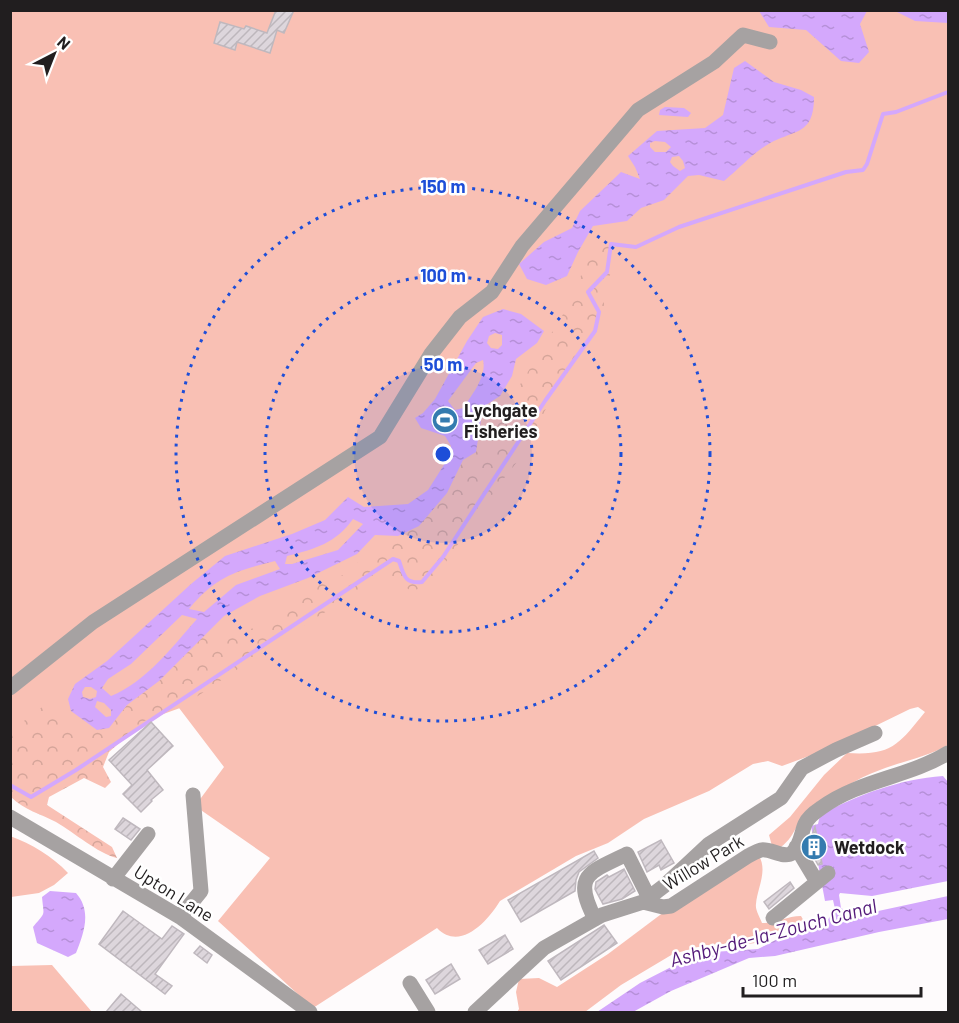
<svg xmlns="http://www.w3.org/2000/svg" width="959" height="1023" viewBox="0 0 959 1023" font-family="Barlow,sans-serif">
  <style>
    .green { fill: #f9c0b4 }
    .forest { fill: url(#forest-crowns) }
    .water { fill: url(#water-ripples); fill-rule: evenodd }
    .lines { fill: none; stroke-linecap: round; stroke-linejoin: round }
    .stream { stroke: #d4a8fc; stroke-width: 4 }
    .building { fill: url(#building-hatch); stroke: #bfb8be; stroke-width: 1.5 }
    .minor { stroke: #a6a2a2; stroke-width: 15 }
    .ring { fill: none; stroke: #1d4ed8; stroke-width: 3; stroke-dasharray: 3 6 }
    .labels { text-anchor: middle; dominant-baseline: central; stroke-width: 5; stroke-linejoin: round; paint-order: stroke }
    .poi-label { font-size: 18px; font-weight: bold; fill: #211e1f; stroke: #fff; text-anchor: start }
    .street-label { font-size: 18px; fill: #211e1f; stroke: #fff }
    .water-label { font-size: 20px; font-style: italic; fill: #531979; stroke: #fff }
    .centre { fill: #1d4ed8; stroke: #fff; stroke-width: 3 }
    .ring-label { font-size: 18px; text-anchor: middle; font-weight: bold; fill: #1d4ed8; stroke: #fff; stroke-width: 5; stroke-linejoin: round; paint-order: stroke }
  </style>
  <defs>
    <pattern id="forest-crowns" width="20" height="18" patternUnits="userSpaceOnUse" patternTransform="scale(1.5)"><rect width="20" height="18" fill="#f9c0b4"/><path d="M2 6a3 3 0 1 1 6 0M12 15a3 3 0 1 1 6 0" fill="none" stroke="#d5a59a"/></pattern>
    <pattern id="water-ripples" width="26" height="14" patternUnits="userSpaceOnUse" patternTransform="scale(1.5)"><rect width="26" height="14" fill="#d4a8fc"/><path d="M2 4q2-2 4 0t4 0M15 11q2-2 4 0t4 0" fill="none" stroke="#b690d8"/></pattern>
    <pattern id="building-hatch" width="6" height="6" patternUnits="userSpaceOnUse" patternTransform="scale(1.5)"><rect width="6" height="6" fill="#ddd6dc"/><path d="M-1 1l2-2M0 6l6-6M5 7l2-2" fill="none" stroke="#bdb7bc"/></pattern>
  </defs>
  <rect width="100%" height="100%" fill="#fefbfc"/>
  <!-- green -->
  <path class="green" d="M11,11H948V745C927,757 903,761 880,770C856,778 833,795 812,809C796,819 797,835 781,847L772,846L769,835L790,817L824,775L847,753C892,756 899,744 925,712L918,707L910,709L828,749L782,766L768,761L753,764L709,791L644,819L608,843L576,856L500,901C488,921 460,952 437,928L313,1008L218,921L270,858L195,806L224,767L176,704L81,766L11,785Z
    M10,836C32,844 52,856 68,873L54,885L39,893L11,897Z
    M759,856C768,871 757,889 756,904C755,910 760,917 762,923C775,924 787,916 801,916L805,923L758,939L755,943L748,944L745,942L702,946L673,954L621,985L585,1012H517L519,1009L516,992L519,979L539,978L557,987L608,954L664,912Z
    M52,965L92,1012H11V966Z"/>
  <!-- forest -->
  <path class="forest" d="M611,244L612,270L603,292L605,316L551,398L525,452L501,482L432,582L412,592L388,573L287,636L180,708L144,721L109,752L103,767L111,782L105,788L84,778L49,797L47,805L112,847L117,858C97,853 75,833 56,822C41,814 24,810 11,797V731L42,707L48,705L73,727L85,732L109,728L127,705L159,681L202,636L242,635L316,586L348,573L363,557L398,536L419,526L447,493L463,460L476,452L507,406L576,293L583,268L591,257L604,246Z"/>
  <!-- water -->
  <path class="water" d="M759,11H867L860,24L869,52L859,63L841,61L806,30L769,27Z
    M895,11H948V23L915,21Z
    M745,61L774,82L801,90L814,97C814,137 793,129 767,145C753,153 738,170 724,181L699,175L688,176L664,200L641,208L627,221L593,226L578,252L567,276L546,285L527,279L519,264L544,242L572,228L580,211L621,172L640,179L635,167L628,156L657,131L705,128L723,115L734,68ZM655,141L665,142L671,147L666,152H655L650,147V143ZM679,156L683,161L685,168L680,171L673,166L670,162L672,157Z
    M665,107L684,108L691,113L688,117L659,115L660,110Z
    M503,309L521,314L544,331L537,343L516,359L512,376L500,396L483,407L476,452L463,460L447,493L419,526L398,536L375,535L357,554L308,578L260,596L224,616L159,681L127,705L109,728L97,730L71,711L68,699L75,684L107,661L191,584L225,556L292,534L325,520L348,497L364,507L408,504L428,490L447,460L451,446L445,436L421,428L415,418L423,413L435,399L467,341L483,317ZM495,333L502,335V345L498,349L491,348L487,343L489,336ZM483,360C487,376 472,395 463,408L455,410L448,401L476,363ZM353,519L363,524L338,550L292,564H285L287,556C315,549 336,543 353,519ZM275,561L280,569L236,585L204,612L189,609C216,576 236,571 275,561ZM182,615L197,619C172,647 146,682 111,696L102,688L108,679L131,664ZM85,687H91L97,691L96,697L90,699L83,697L82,692ZM97,701L104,703L111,710V716L106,717L95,707Z
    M943,776L948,782V881L872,896L840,893L839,895L841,908L855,916L948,896V919L879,932L775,956L749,958L671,991L633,1012H597L640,983L677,964L713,952L758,949L791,932L825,924L835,909L833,900L825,901L811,826L818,824L820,815C857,795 900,779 943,776Z
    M50,891L76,893C92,911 84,933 76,953L68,957L37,943L33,927C46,911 44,918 42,897Z"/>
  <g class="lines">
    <!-- stream -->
    <path class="stream" d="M10,785L31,797L76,770L393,559L399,561C404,575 404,584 422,582L443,557L545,401L595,331L599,312L588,292L607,272L611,244L636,247L679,227L846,172L863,170L867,164L883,114L896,112L948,92"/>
  </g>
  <!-- building -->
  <path class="building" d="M276,10H294L284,33L277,30L270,53L237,42L235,50L214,43L220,22L244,29L246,26L267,33Z
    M151,722L173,746L147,770L163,790L151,800L152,801L141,812L123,794L132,785L109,760Z
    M123,818L140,829L131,840L115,829Z
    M815,827L822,864L818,865L811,852L809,844Z
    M661,840L674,863L661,870L659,865L647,872L638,852Z
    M594,851L598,858L579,872L576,880L575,891L521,922L508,900Z
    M624,869L635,891L622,899L603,904L595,889L596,882L607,875L609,877Z
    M790,882L794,888L769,909L764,902Z
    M123,911L162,939L172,926L184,934L155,974L172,986L165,994L99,944Z
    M604,925L617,943L561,980L548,961Z
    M505,935L513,949L488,964L479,950Z
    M200,946L212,955L207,963L194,953Z
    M451,964L460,979L435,994L426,980Z
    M121,994L142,1012H106Z"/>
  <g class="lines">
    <!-- minor -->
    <path class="minor" d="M10,688L93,622L380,437L431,354L460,317L492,292L522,246L638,110L714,62L743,35L770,42
      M10,817L180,917L310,1012
      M796,847L817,882
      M113,879L148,834
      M643,902L664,886L709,844L781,798L802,768L836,750L875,733
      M180,917L201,891L193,795
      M773,918L828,873
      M595,919C572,874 589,873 627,854L649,898
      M410,983L428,1012
      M475,1012L544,948L602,915L643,902L663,907L671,906L748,856C752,854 757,851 761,850C770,848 784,859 792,853C801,845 801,833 805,824C808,817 815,812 821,808C859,780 909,777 948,753"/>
  </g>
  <!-- distance rings -->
  <circle cx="443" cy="454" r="89" fill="#1d4ed8" fill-opacity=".12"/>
  <g class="ring">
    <circle cx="443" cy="454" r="89"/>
    <circle cx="443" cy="454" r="178"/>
    <circle cx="443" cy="454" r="267"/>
  </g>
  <!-- icons -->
  <defs>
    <symbol id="stadium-disc" viewBox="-11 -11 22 22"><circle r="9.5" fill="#347baf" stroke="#fff"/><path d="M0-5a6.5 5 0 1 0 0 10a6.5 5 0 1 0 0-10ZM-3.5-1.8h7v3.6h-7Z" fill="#fff"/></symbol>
    <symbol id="building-disc" viewBox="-11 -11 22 22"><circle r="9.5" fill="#347baf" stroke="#fff"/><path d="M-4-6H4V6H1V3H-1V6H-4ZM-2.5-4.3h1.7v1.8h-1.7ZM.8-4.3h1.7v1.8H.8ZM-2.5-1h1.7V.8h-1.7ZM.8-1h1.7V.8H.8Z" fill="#fff"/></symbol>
  </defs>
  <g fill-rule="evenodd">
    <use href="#stadium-disc" x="430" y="405" width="30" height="30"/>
    <use href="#building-disc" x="799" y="832" width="30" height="30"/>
  </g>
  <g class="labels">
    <!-- poi labels -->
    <g class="poi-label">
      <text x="464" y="410">Lychgate<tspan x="464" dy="21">Fisheries</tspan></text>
      <text x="834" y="847">Wetdock</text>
    </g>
    <!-- street labels -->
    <g class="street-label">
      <text transform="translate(703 862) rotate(-31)">Willow Park</text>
      <text transform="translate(174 893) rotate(32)">Upton Lane</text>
    </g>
    <!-- water labels -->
    <g class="water-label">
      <text transform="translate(773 932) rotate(-15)">Ashby-de-la-Zouch Canal</text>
    </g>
  </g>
  <circle cx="443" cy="454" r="9" class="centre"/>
  <g class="ring-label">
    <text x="443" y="193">150 m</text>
    <text x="443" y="282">100 m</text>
    <text x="443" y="371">50 m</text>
  </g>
  <!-- border -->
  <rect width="959" height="1023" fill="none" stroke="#211e1f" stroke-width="24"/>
  <!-- north arrow -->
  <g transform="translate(54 54) rotate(42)" stroke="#ffffff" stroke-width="4.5" paint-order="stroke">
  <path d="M0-4.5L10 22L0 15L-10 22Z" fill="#211e1f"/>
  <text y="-9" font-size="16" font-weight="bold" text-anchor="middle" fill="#211e1f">N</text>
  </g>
  <!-- scale -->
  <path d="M743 987v9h178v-9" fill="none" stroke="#211e1f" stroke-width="3"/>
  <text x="752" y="987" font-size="18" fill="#211e1f" stroke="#ffffff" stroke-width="4.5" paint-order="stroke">100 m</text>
</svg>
